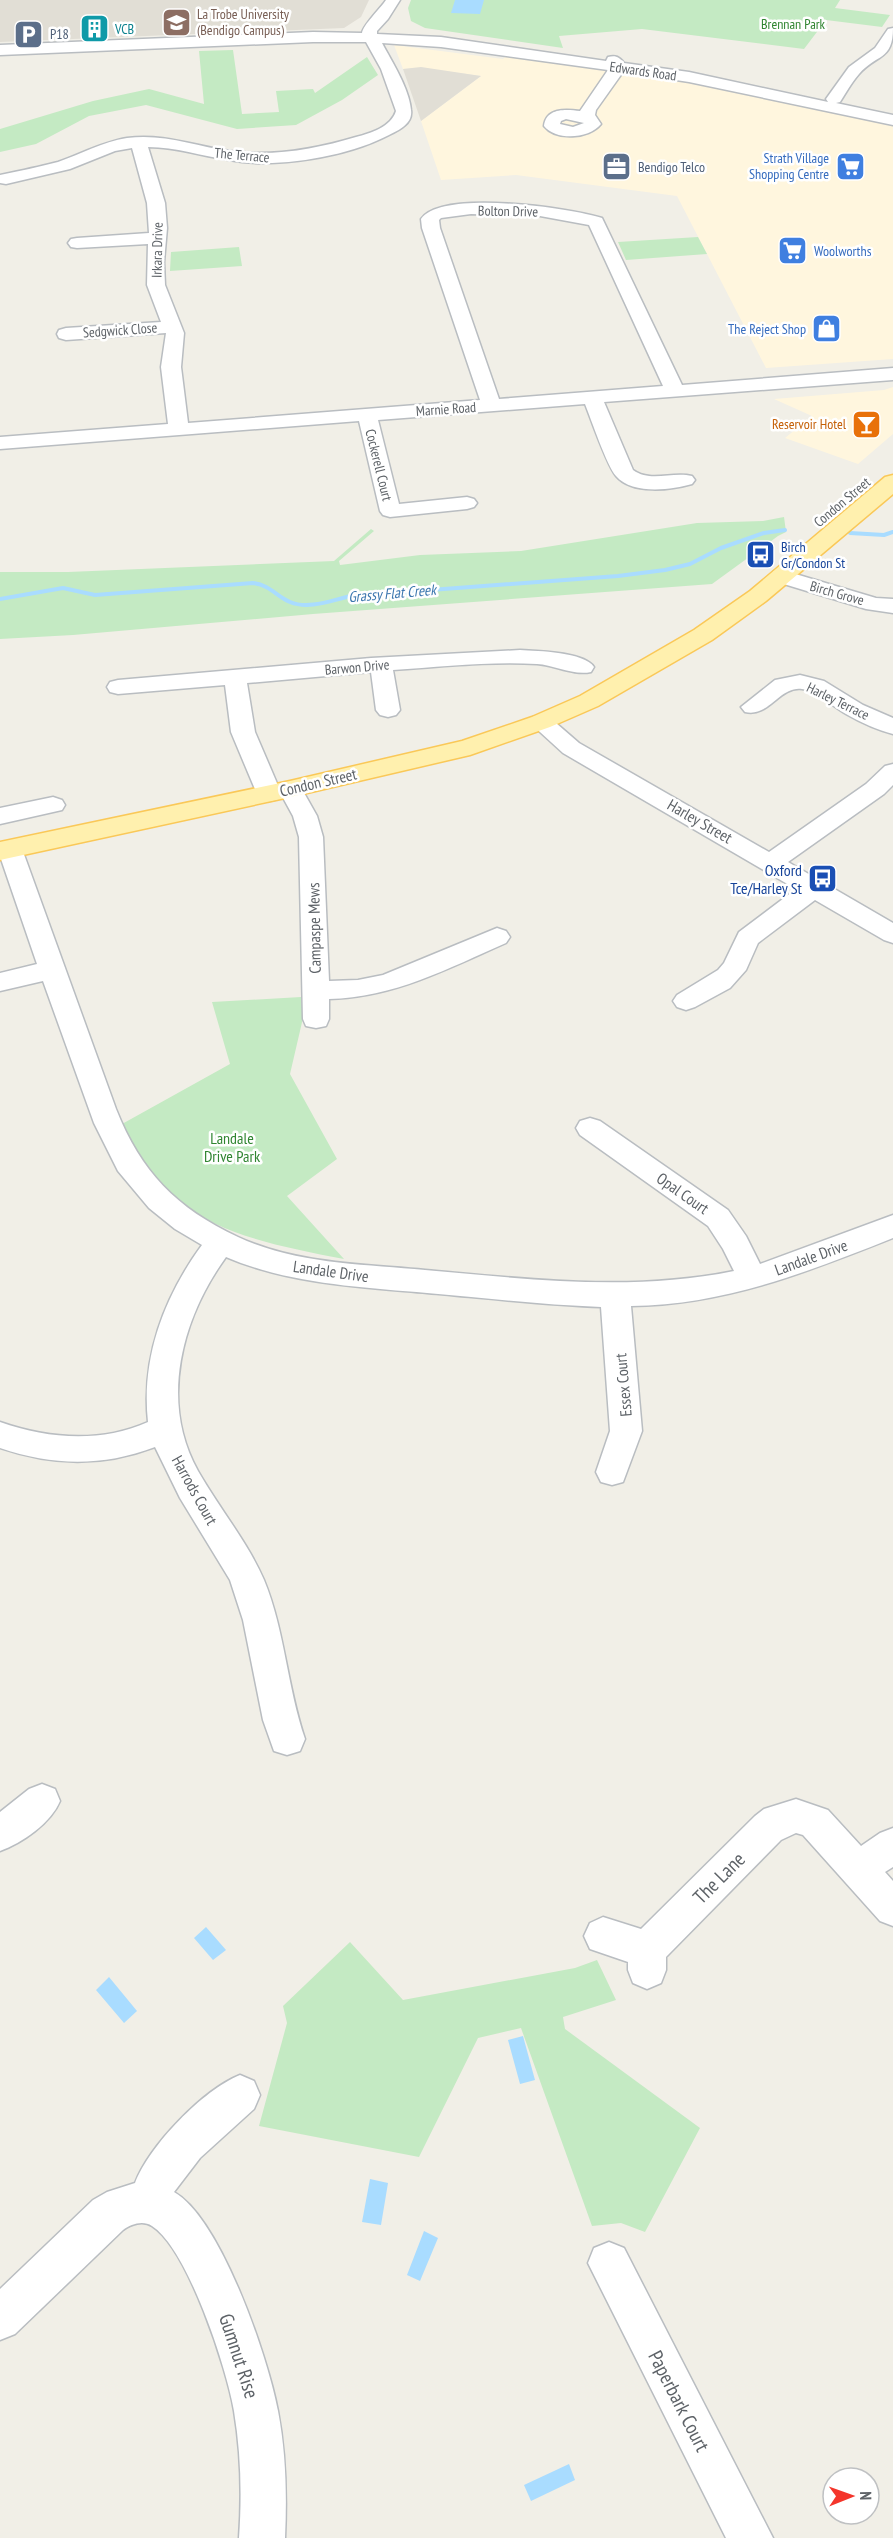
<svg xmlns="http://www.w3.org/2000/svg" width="893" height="2538" viewBox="0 0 893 2538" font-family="'PT Sans Narrow',sans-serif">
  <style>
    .commercial { fill: #fff6de }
    .education { fill: #e1ded5 }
    .green { fill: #c4eac3 }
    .water { fill: #a9dcff }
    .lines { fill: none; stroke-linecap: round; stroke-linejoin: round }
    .stream { stroke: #a9dcff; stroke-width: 4 }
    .minor-casing { stroke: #b9bdc1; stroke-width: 3 }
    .major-casing { stroke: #fac858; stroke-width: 3 }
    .minor { fill: #fff; fill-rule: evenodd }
    .major { fill: #fff0ae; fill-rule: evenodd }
    .labels { text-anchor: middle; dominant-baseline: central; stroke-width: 5; stroke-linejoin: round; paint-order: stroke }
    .far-education-label { font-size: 14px; fill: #785e54; stroke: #fff; text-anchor: start }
    .far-park-label { font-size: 14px; fill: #308531; stroke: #fff }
    .far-culture-label { font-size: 14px; fill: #0d838f; stroke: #fff; text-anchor: start }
    .far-service-label { font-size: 14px; fill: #4e5e75; stroke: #fff; text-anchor: start }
    .far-street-label { font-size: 14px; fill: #5e6368; stroke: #fff }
    .far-shop-label { font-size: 14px; fill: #366cbe; stroke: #fff; text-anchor: end }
    .far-food-label { font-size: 14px; fill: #c56008; stroke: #fff; text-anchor: end }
    .far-transit-label { font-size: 14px; fill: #164399; stroke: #fff; text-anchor: start }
    .far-water-label { font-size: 15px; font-style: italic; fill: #3c77af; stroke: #fff }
    .street-label { font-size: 16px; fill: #5e6368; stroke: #fff }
    .transit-label { font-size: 16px; fill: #164399; stroke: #fff; text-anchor: end }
    .park-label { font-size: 16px; fill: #308531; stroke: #fff }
    .near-street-label { font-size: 20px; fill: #5e6368; stroke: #fff }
  </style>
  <rect width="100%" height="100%" fill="#f1efe7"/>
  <!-- commercial -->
  <path class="commercial" d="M394,45L503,59L506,56L708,85L893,126V359L766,368L677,196L516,175L441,180L421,121L481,76L421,68L403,69Z
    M893,387V434L858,464L785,438L812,416L774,399L884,390Z"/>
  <!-- education -->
  <path class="education" d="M0,0H369L361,17L344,28L0,42Z
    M421,67L481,76L421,121L403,69Z"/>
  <!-- green -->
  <path class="green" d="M411,0H840L835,8L890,15L882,27L826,20L804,49L642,29L559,36L563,48L425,28L411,21L408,8Z
    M233,50L242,114L279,112L276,91L313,89L315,93L367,57L378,75L342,100L296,125L237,129L146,105L89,116L36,144L0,152V129L93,101L149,89L204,104L199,51Z
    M698,237L707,254L626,260L618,242Z
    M239,247L242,266L170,271L171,252Z
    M784,517L786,532L778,536L712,584L313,614L73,635L0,639V572H68L334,561L371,529L374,531L339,561L340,565L420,555L521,551L697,523L763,521Z
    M301,997L303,1018L290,1074L337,1159L287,1196L344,1259C246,1240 165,1225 122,1124L230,1064L212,1002Z
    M350,1942L403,2000L575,1968L597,1960L616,2000L563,2017L565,2029L700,2128L645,2232L621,2223L592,2226L521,2028L478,2038L419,2157L259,2126L287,2023L283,2006Z"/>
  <!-- water -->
  <path class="water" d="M455,0H484L480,14L451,13Z
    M206,1927L226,1950L213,1960L194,1938Z
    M109,1977L137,2011L124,2023L96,1990Z
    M523,2036L535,2080L520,2084L508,2040Z
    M370,2179L388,2183L381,2225L362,2222Z
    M424,2231L438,2238L420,2281L407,2275Z
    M569,2464L575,2480L531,2501L524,2485Z"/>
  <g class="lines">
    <!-- stream -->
    <path class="stream" d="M850,533L884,535L893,532
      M0,599L63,588L95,595L253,583C270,585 276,596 290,602C309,610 332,600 351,596L618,576L665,570L690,564L721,548L764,533L785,530"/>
    <defs>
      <path id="minor" d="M386,0H400L388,19L377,31V34L441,37L606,61L608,57C616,55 619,57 624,63L689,72L828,102L826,99L849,67L875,48L888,29L893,28C893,61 876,54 859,74C851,83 846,93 840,102L836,103L893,115V125L689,82L623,72L596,110L595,115L601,124C589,139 556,141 544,126C546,108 565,109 580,111L608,70L441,47L382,43C392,62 409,88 411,110C413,123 400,130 389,135C347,157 276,169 229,160C201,156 176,147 148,147L165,203L167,228L164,262L165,285L184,333L181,367L188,423L480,400L422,228L421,219C442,189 570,208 602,218L682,385L893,368V380L604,402L633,470C651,483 672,471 692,476L695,480L692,484C671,490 632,495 616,476C607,466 591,419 585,404L378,420L399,504L467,497L474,499L477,503L474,507L467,509L390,517L383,515L380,511L359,421L0,449V437L168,424L161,367L166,333L66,340L59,338L57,334L59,330L66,328L161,322L147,285L148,244L77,248L71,247L68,243L71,239L77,238L149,233L147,203L132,148L115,151L70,169L6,184L0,183V175C19,171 39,167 58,162C81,154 102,142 127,138C163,133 195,146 230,151C273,157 316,149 356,137C371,133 391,127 396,111L381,69L366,42H313L0,55V45L313,32L362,33C363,25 380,9 386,0ZM566,119L584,123L573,127L560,124L561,121ZM471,214L540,216L589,225L663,386L499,399L440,228L439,220L441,218Z
        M782,570L876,598L893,599V613L866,609L774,581L771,576L774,571Z
        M520,650C538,651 584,652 594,667L591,672C574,676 554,665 537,664C490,661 440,667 393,670L400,710L396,715L388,717L380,715L376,710L371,672L247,683L255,732L279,788L281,784L290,782L299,784L317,816L323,837L329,981L358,980L383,975L497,928L506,931L510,937L506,943C449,968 393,998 329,999V1019L326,1026L316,1028L306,1026L303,1019L299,837L293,816L281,794L278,799L269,801L260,799L257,794L231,732L225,685L118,694L110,692L107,687L110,682L118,680L371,658Z
        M800,675L824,681L863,705L893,718V734C877,730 860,722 846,714C833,707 817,691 802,689C779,686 769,718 745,712L741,707L775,680Z
        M541,715L549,717L579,743L769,852L866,784L885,766L893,764V785L884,794L788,862L893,923V943L884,940L815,900L758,943L746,970L730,988L695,1007L686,1010L677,1007L673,1001L677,995L718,970L724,963L739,932L796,889L563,753L529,722L533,717Z
        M53,797L62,800L65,805L62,810L0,824V808Z
        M10,841L19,843L22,849L116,1109C141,1172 176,1208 238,1237C296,1264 363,1264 425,1270C528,1279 631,1292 734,1271L723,1249L708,1226L580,1135L576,1128L580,1121L590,1118L600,1121L728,1210L746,1236L760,1264L893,1215V1238C808,1272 724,1305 631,1306L642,1431L623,1482L612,1485L601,1482L596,1472L610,1431L601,1307C543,1305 485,1298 427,1293C359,1287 289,1284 226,1257C182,1318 159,1401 198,1471C219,1508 247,1541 264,1580C285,1631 287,1687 305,1739L300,1751L287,1755L274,1751L263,1720L243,1620L230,1580L180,1498L155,1447C102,1467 53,1466 0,1448V1422C49,1439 100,1443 148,1422C141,1358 164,1297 202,1245L175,1229L149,1208L118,1171L94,1123L43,981L0,991V973L37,964L0,856L1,843Z
        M42,1784L55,1789L60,1801C51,1823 22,1843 0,1851V1812L29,1789Z
        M796,1799L828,1810L861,1846L880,1833L893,1828V1867L885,1872L893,1881V1926L880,1921L803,1835L796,1833L781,1840L666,1957V1970L661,1983L647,1989L633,1983L628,1970V1962L590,1949L584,1936L590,1923L603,1917L641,1929L755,1816L764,1809Z
        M240,2075L254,2081L260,2095L254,2109L200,2158L174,2192C221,2219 268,2358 278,2411C286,2453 287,2495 285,2538H239C242,2496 241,2453 234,2411C227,2369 188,2249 152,2226C143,2220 131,2224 123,2230L15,2334L0,2340V2289L93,2200L107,2192L135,2183C150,2145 203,2090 240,2075Z
        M609,2242L624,2248L773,2538H726L588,2263L594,2248Z"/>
      <path id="major" d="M893,475V494L766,601L712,640L598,706L550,727L470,755L290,797L0,860V842L290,781L462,741L532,717L580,696L694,630L750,591L885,477Z"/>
    </defs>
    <!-- minor casing -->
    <use href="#minor" class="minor-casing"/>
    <!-- major casing -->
    <use href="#major" class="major-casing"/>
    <!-- minor -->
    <use href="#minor" class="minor"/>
    <!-- major -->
    <use href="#major" class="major"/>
  </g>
  <!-- icons -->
  <defs>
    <symbol id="university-square" viewBox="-11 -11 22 22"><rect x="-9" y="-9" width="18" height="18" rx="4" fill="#8d6e63" stroke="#fff"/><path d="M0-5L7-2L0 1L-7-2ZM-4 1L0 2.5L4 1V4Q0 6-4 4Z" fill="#fff"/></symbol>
    <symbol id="building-square" viewBox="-11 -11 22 22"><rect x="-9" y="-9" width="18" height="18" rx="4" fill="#0f9aa8" stroke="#fff"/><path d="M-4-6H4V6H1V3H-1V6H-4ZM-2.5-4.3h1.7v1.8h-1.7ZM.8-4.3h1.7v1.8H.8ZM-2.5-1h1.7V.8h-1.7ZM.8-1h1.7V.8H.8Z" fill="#fff"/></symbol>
    <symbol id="parking-square" viewBox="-11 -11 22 22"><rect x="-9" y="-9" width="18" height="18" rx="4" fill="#5c6f8a" stroke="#fff"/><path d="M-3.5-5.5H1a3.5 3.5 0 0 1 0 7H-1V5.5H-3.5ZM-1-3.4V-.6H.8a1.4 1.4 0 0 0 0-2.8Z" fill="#fff"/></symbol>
    <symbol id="supermarket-square" viewBox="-11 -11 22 22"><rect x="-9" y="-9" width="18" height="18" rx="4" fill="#3f7fe0" stroke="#fff"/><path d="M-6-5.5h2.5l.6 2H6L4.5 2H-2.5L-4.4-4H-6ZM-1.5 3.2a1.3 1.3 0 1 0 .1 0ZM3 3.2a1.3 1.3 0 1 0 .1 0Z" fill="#fff"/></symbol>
    <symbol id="office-square" viewBox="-11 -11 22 22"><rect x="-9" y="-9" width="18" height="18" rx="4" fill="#5c6f8a" stroke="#fff"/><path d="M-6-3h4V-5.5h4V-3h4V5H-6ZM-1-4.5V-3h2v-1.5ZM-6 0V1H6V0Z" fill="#fff"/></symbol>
    <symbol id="shop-square" viewBox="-11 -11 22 22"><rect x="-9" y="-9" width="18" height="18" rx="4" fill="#3f7fe0" stroke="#fff"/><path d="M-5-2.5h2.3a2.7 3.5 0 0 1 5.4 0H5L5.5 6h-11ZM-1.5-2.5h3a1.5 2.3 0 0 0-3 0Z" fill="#fff"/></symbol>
    <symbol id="bar-square" viewBox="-11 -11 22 22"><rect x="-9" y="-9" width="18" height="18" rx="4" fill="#e8710a" stroke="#fff"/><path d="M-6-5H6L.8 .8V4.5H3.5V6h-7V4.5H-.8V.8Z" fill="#fff"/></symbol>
    <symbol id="bus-square" viewBox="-11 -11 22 22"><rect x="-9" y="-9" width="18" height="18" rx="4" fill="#1a4fb4" stroke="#fff"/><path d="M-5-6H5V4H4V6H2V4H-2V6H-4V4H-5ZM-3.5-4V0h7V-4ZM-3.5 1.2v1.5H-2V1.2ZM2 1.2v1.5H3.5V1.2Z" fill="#fff"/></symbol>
  </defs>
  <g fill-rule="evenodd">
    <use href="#university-square" x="160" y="6" width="33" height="33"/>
    <use href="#building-square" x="78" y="12" width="33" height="33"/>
    <use href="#parking-square" x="12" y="18" width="33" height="33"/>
    <use href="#supermarket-square" x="834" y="150" width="33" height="33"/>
    <use href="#office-square" x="600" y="150" width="33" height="33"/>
    <use href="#supermarket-square" x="776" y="234" width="33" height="33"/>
    <use href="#shop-square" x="810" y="312" width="33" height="33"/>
    <use href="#bar-square" x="850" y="408" width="33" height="33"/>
    <use href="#bus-square" x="744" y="538" width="33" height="33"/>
    <use href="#bus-square" x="806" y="862" width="33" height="33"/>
  </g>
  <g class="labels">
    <!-- far-education labels -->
    <g class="far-education-label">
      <text x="197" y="14">La Trobe University<tspan x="197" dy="16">(Bendigo Campus)</tspan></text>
    </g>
    <!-- far-park labels -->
    <g class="far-park-label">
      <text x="793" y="24">Brennan Park</text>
    </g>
    <!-- far-culture labels -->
    <g class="far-culture-label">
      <text x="115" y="29">VCB</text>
    </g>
    <!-- far-service labels -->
    <g class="far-service-label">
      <text x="50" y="34">P18</text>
      <text x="638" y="167">Bendigo Telco</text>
    </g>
    <!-- far-street labels -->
    <g class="far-street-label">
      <text transform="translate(643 71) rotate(8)">Edwards Road</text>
      <text transform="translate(242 155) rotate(5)">The Terrace</text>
      <text transform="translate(508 211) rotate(1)">Bolton Drive</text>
      <text transform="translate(157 250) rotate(-89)">Irkara Drive</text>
      <text transform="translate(120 330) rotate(-4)">Sedgwick Close</text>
      <text transform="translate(446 409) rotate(-4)">Marnie Road</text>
      <text transform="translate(379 465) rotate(76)">Cockerell Court</text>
      <text transform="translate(842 502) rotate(-40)">Condon Street</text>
      <text transform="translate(837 593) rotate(16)">Birch Grove</text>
      <text transform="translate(357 667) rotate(-5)">Barwon Drive</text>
      <text transform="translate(838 701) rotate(26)">Harley Terrace</text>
    </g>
    <!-- far-shop labels -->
    <g class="far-shop-label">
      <text x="829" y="158">Strath Village<tspan x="829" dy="16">Shopping Centre</tspan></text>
      <text x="814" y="251" text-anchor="start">Woolworths</text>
      <text x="806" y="329">The Reject Shop</text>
    </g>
    <!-- far-food labels -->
    <g class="far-food-label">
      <text x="846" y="424">Reservoir Hotel</text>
    </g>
    <!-- far-transit labels -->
    <g class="far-transit-label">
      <text x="781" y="547">Birch<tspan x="781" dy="16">Gr/Condon St</tspan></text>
    </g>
    <!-- far-water labels -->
    <g class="far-water-label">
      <text transform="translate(392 593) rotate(-5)">Grassy Flat Creek</text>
    </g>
    <!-- street labels -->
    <g class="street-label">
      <text transform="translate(318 782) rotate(-13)">Condon Street</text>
      <text transform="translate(700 821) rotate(30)">Harley Street</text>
      <text transform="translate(314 928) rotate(-91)">Campaspe Mews</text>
      <text transform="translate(683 1193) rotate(35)">Opal Court</text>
      <text transform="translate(811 1257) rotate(-20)">Landale Drive</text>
      <text transform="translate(331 1271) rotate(8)">Landale Drive</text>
      <text transform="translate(623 1385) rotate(-95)">Essex Court</text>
      <text transform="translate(195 1490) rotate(61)">Harrods Court</text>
    </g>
    <!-- transit labels -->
    <g class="transit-label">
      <text x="802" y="870">Oxford<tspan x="802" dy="18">Tce/Harley St</tspan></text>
    </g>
    <!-- park labels -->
    <g class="park-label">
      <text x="232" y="1138">Landale<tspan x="232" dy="18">Drive Park</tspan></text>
    </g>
    <!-- near-street labels -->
    <g class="near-street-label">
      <text transform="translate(719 1878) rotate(-45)">The Lane</text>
      <text transform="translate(239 2356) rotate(72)">Gumnut Rise</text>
      <text transform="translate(679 2401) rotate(63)">Paperbark Court</text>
    </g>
  </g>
  <!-- north arrow -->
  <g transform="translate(851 2496) rotate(89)"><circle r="28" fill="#ffffff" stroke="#bfc1c3" stroke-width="1.5"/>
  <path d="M0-4.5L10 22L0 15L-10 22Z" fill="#f4352b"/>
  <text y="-9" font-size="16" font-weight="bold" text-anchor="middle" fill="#5e6368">N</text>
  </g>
</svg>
